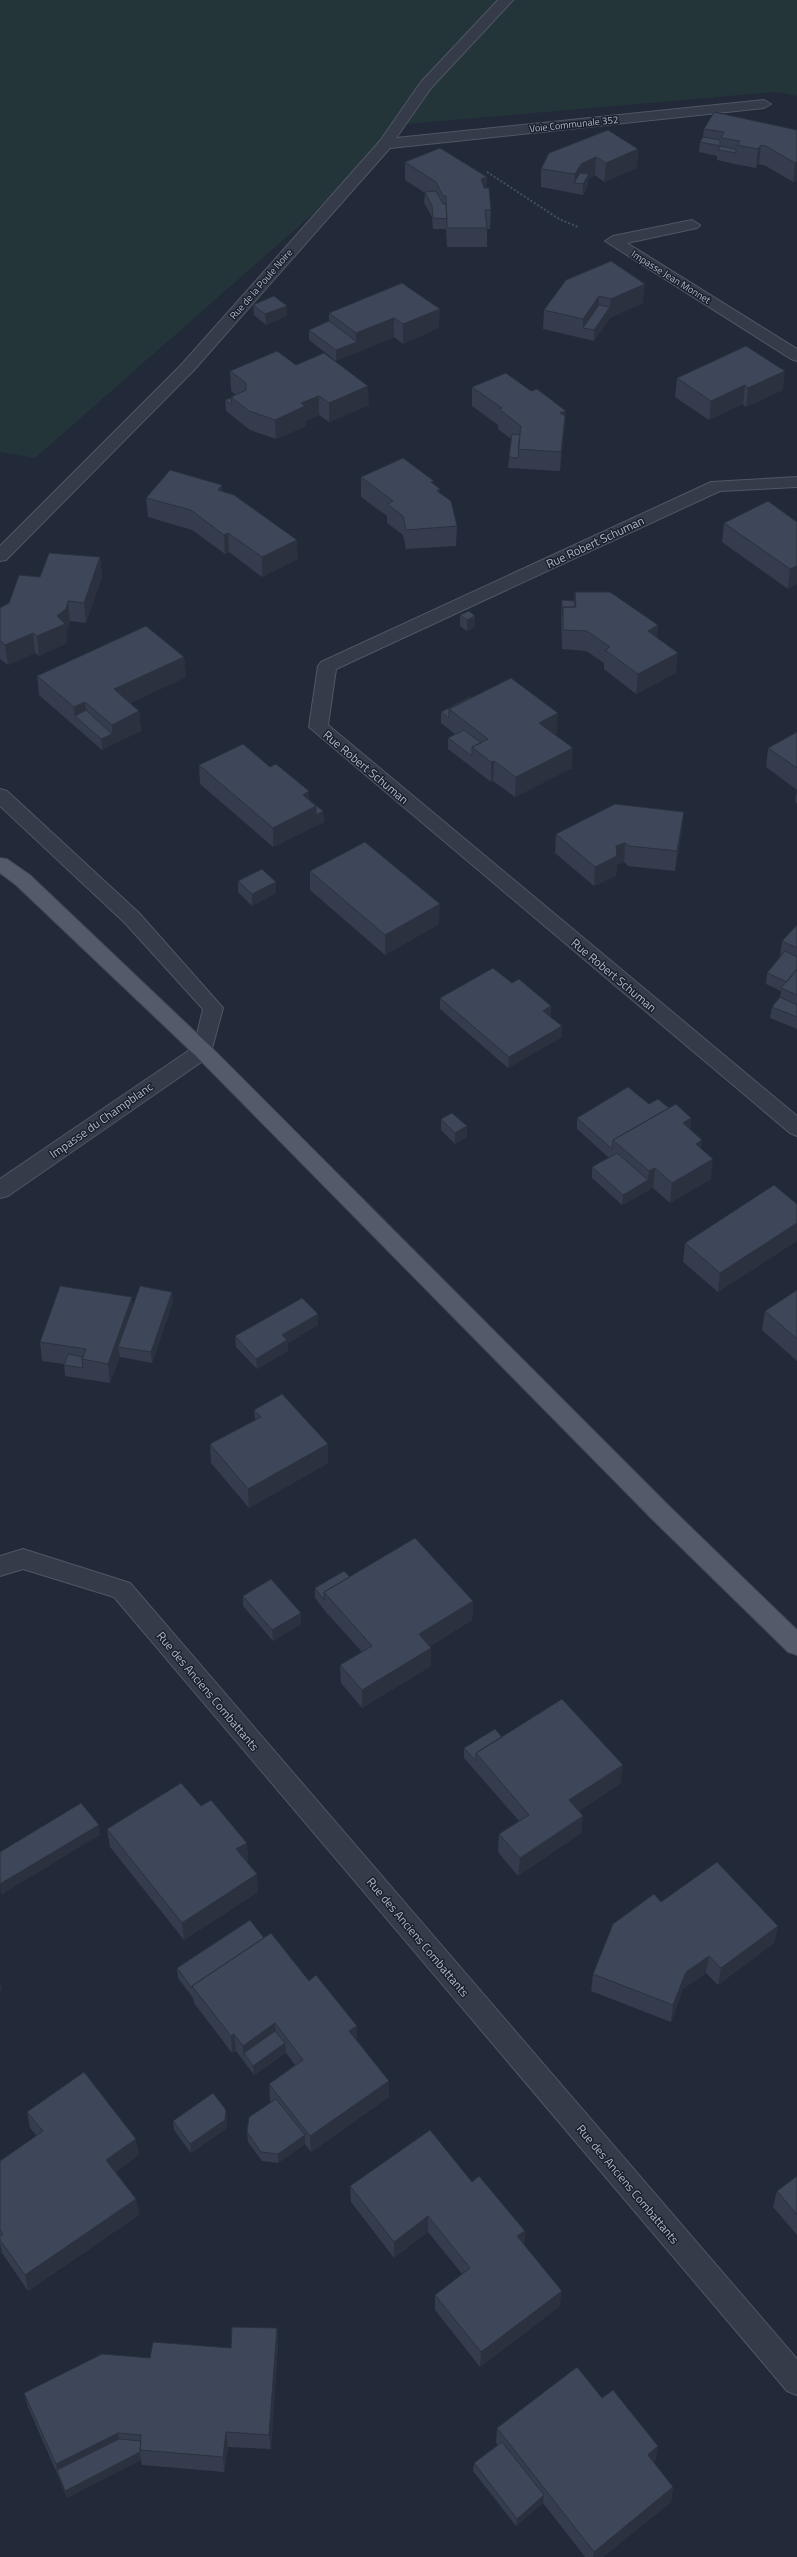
<svg xmlns="http://www.w3.org/2000/svg" width="797" height="2557" viewBox="0 0 797 2557" font-family="'Titillium Web',sans-serif">
  <style>
    .green { fill: #24353a }
    .lines { fill: none; stroke-linecap: round; stroke-linejoin: round }
    .minor-casing { stroke: #505664; stroke-width: 2 }
    .major-casing { stroke: #3f4452; stroke-width: 2 }
    .path { stroke: #415257; stroke-width: 2; stroke-dasharray: 2 2; stroke-linecap: butt }
    .minor { fill: #353b49; fill-rule: evenodd }
    .major { fill: #535a69; fill-rule: evenodd }
    .wall { fill: #353c4d }
    .shaded-wall { fill: #2b313e }
    .building { fill: #3e4659; stroke: #2b313e }
    .labels { text-anchor: middle; dominant-baseline: central; stroke-width: 3; stroke-linejoin: round; paint-order: stroke }
    .far-street-label { font-size: 10px; fill: #b0b6c5; stroke: #1b202e }
    .street-label { font-size: 12px; fill: #b0b6c5; stroke: #1b202e }
  </style>
  <rect width="100%" height="100%" fill="#222939"/>
  <!-- green -->
  <path class="green" d="M0,0H797V96L776,92L394,125L316,211L35,458L0,452Z"/>
  <g class="lines">
    <defs>
      <path id="minor" d="M498,0H513L431,88L396,138L764,100L771,104L764,108L390,148L194,370L6,560L0,561V546L182,364L380,141L421,82Z
        M692,220L700,225L697,228L627,243L797,349V361L791,359L605,241L613,236Z
        M797,477V487L720,491L336,669L328,725L797,1116V1136L790,1133L309,727L318,666L321,662L711,482Z
        M0,789L7,791L139,913L223,1008L210,1056L8,1196L0,1198V1179L194,1047L203,1009L125,923L0,806Z
        M23,1549L130,1583L797,2359V2395L787,2391L114,1597L23,1569L0,1576V1556Z"/>
      <path id="major" d="M0,858L7,859L30,875L210,1046L669,1506L797,1630V1655L788,1652L653,1520L196,1056L16,885L0,873Z"/>
    </defs>
    <!-- minor casing -->
    <use href="#minor" class="minor-casing"/>
    <!-- major casing -->
    <use href="#major" class="major-casing"/>
    <!-- path -->
    <path class="path" d="M487,172L559,219L578,227"/>
    <!-- minor -->
    <use href="#minor" class="minor"/>
    <!-- major -->
    <use href="#major" class="major"/>
  </g>
  <!-- wall -->
  <path class="wall" d="M704,129L797,130V180L793,182L766,166L759,164L756,168L735,164L717,160V156L699,152L700,142L703,137Z
    M638,149L637,168L604,182L595,175L588,179V185L583,195L541,187V169L549,153Z
    M405,162L487,177L486,188L491,210L490,229H487V247H447L446,229H433L432,217L424,203L425,193L405,180Z
    M566,280L643,303L610,318L594,341L543,329L544,310Z
    M402,283L439,328L403,344L394,337L336,361L309,340V330L329,321V313Z
    M253,305L287,316L266,325L254,315Z
    M746,346L783,390L746,407L743,404L709,420L675,397L677,378Z
    M296,365L369,405L329,422L319,415L306,421V426L276,439L250,430L226,411L225,400L231,398V397L236,395L231,391L230,371Z
    M472,387L565,430H564L560,471L508,468L509,457L511,439L498,429V425L472,406Z
    M361,477L434,485L440,489V494L457,526L456,546L406,549L403,535L387,523V516L361,497Z
    M222,485V491L298,559L262,577L229,552L225,554L192,530L148,517L146,498Z
    M797,522L788,589L722,542L724,523Z
    M100,557L102,577L86,623L70,621L68,629L66,631L67,643L39,656L35,653L8,665L0,659V608L9,603L40,577Z
    M575,592L658,625L657,638L676,673L636,694L604,669V663L586,651L562,649L561,611L562,600L574,601Z
    M460,615L475,616V627L467,631L460,626Z
    M184,657L186,677L130,703L139,711L141,731L102,750L39,695L37,676Z
    M470,697L557,733L554,734L572,768L515,797L493,781L491,782L448,749V738L455,734L441,723V712Z
    M797,732V803L795,802L797,790L766,767L768,748Z
    M199,765L310,800L323,811L324,822L273,847L200,784Z
    M682,831L675,871L628,866L624,862L617,865L616,876L594,886L555,853L556,834Z
    M310,871L439,924L385,955L310,890Z
    M238,881L276,882V893L252,906L238,892Z
    M797,925V1029L770,1018L772,1007L780,997L781,991L766,984L767,973L780,957L782,941Z
    M512,983L551,1006V1017L562,1037L508,1068L440,1009V998Z
    M649,1104L669,1108L691,1118L690,1129L701,1149L711,1179L670,1203L653,1188L622,1205L592,1178V1167L609,1158L577,1129V1118Z
    M441,1119L467,1137L455,1144L441,1130Z
    M797,1204V1241L718,1292L683,1262L685,1243Z
    M797,1290V1361L762,1330L765,1311Z
    M172,1292L173,1302L152,1363L120,1357L110,1383L65,1376L64,1364L42,1361L40,1342L133,1305Z
    M318,1314V1325L288,1343V1351L257,1369L236,1347L235,1336Z
    M254,1410L328,1463L249,1508L211,1463L210,1444L255,1420Z
    M350,1577L473,1601L472,1620L430,1646L431,1648V1666L362,1708L341,1683L340,1665L362,1652L325,1611L315,1598V1588Z
    M243,1596L301,1624L273,1641L243,1606Z
    M502,1737L621,1783L579,1811L583,1816L581,1833L518,1876L498,1852L499,1834L519,1821L464,1758V1748Z
    M107,1829L247,1843L248,1861L246,1862L258,1892L184,1940L110,1847Z
    M661,1902L778,1926L774,1943L718,1985L706,1973L683,1989L671,2022L591,1991L593,1974Z
    M264,1938L357,2026V2040L389,2081V2097L311,2152L305,2144L278,2163L262,2161L248,2142L247,2132L272,2102L270,2101L269,2084L295,2065L286,2053L254,2075L236,2051L232,2053L194,2003L193,1998L178,1978L177,1968Z
    M226,2110L227,2119L226,2129L191,2153L174,2130L173,2121Z
    M27,2112L139,2155L115,2172L136,2199L139,2215L28,2291L2,2253L0,2244V2161L37,2136L30,2128Z
    M797,2176V2235L773,2207L777,2191Z
    M472,2182L525,2231L524,2244L560,2306L480,2367L435,2310V2295L462,2274L428,2232L394,2258L351,2202L350,2186Z
    M277,2328L278,2343L271,2449L228,2447L224,2472L142,2465L141,2460L67,2498L59,2478L28,2407L24,2393L150,2358L231,2348Z
    M602,2398L656,2460L653,2462L673,2487L671,2502L603,2557H585L543,2503L516,2526L473,2471L474,2463L498,2445L496,2443L497,2428Z"/>
  <!-- shaded-wall -->
  <path class="shaded-wall" d="M761,145L759,164L756,168L758,149Z
    M638,149L637,168L604,182L606,163Z
    M596,157L595,175L588,179V185L583,195V184L574,183L575,174L581,164Z
    M797,162V180L793,182L795,163Z
    M487,177L486,196L481,179Z
    M645,284L643,303L610,318L594,341V330L610,307L611,299Z
    M599,296L598,315L583,328V319Z
    M287,306V316L266,325L265,314Z
    M440,309L439,328L403,344V324Z
    M394,318V337L357,353L356,333Z
    M357,342V353L336,361V350Z
    M785,371L783,390L746,407L748,388Z
    M745,385L743,404L709,420L711,401Z
    M368,386L369,405L329,422V403Z
    M319,396V415L306,421V426L276,439L275,420L301,403Z
    M566,411L565,430H564L560,471L561,452L560,413Z
    M222,485L223,505L218,490Z
    M440,489V509L437,491Z
    M228,533L229,552L225,554L224,535Z
    M297,540L298,559L262,577V557Z
    M100,557L102,577L86,623L84,603Z
    M797,566V584L788,589L790,569Z
    M68,601L70,621L68,629L66,631L67,643L39,656L37,636L57,616Z
    M475,616V627L467,631V620Z
    M658,625L656,645L648,631Z
    M33,633L35,653L8,665L5,645Z
    M678,653L676,673L636,694L638,674Z
    M184,657L186,677L116,709L114,689Z
    M85,702L87,721L75,716L76,727L74,707Z
    M139,711L141,731L102,750L101,739L112,734V725Z
    M558,713L557,733L538,743L539,723Z
    M573,748L572,768L515,797L516,777Z
    M494,761L493,781L491,782V762Z
    M309,791L310,809L316,806L323,811L324,822L273,847V828L303,795Z
    M684,812L682,831L675,871L677,851Z
    M625,843L624,862L617,865L616,876L594,886L595,867L616,846Z
    M276,882V893L252,906V894Z
    M440,904L439,924L385,955V935Z
    M551,1006V1017L543,1011Z
    M562,1026V1037L508,1068L509,1057Z
    M691,1118L689,1137L683,1123Z
    M467,1126V1137L455,1144V1133Z
    M702,1140L700,1160L696,1144Z
    M713,1159L711,1179L670,1203L672,1183Z
    M655,1168L653,1188L622,1205L623,1195L648,1180L649,1171Z
    M797,1223V1241L718,1292L720,1273Z
    M172,1292L173,1302L152,1363L151,1352Z
    M132,1297L134,1316L118,1347L120,1357L110,1383L108,1364Z
    M318,1314V1325L288,1343V1351L257,1369L256,1359L282,1335Z
    M328,1444V1463L249,1508L248,1489Z
    M473,1601L472,1620L419,1652V1634Z
    M301,1613V1624L273,1641L272,1630Z
    M431,1648V1666L362,1708V1690Z
    M623,1765L621,1783L568,1818L569,1800Z
    M583,1816L581,1833L518,1876L520,1858Z
    M99,1825L100,1835L1,1895L0,1884Z
    M247,1843L248,1861L238,1867L236,1849Z
    M257,1874L258,1892L184,1940L182,1923Z
    M778,1926L774,1943L718,1985L721,1968Z
    M709,1956L706,1973L683,1989L671,2022L673,2005L686,1972Z
    M0,1980L2,1990L0,1992Z
    M275,2023L276,2040L244,2053V2062L243,2046Z
    M357,2026V2043L349,2031Z
    M234,2034L236,2051L232,2053L231,2036Z
    M285,2043L286,2053L254,2075L253,2066Z
    M389,2081V2097L311,2152L310,2136Z
    M226,2110L227,2119L226,2129L191,2153L190,2144Z
    M305,2135V2144L278,2163V2154Z
    M136,2139L139,2155L108,2176L106,2160Z
    M136,2199L139,2215L28,2291L25,2275Z
    M428,2216V2232L394,2258V2242Z
    M525,2231L524,2247L517,2236Z
    M562,2291L560,2306L480,2367L481,2352Z
    M277,2328L278,2343L271,2449L269,2435Z
    M226,2432L228,2447L224,2472L223,2457Z
    M118,2433L120,2447L57,2470L56,2464Z
    M658,2446L656,2460L645,2469L648,2455Z
    M140,2452L141,2460L67,2498L65,2491Z
    M673,2487L671,2502L603,2557H593L594,2552Z
    M544,2495L543,2503L516,2526L517,2519Z"/>
  <!-- building -->
  <path class="building" d="M714,112L797,130V162L795,163L768,147L761,145L758,149L737,145L740,141L721,138L724,132L704,129Z
    M608,130L638,149L606,163L596,157L581,164L575,174L541,169L549,153Z
    M703,137L720,140V146L700,142Z
    M720,146L736,149V153L718,150Z
    M440,148L487,177L481,179L484,188H489L491,210H485L487,228H447L446,196H443L436,182L405,162Z
    M580,173L589,174L583,184L574,183Z
    M436,191L443,204H446L447,219L433,218L432,206L425,192Z
    M611,261L645,284L611,299L599,296L583,319L544,310L566,280Z
    M402,283L440,309L403,324L394,318L356,333L329,313Z
    M274,296L287,306L265,314L253,305Z
    M599,305L610,307L594,330L583,328Z
    M329,321L357,342L336,350L309,330Z
    M746,346L785,371L748,388L745,385L711,401L677,378Z
    M277,351L296,365L324,353L368,386L329,403L319,396L301,403L305,406L275,420L249,411L231,397L246,390V383L230,371Z
    M506,373L531,391L537,389L566,411L560,413L565,416L561,452L518,449L521,426L499,409L502,408L472,387Z
    M231,398L232,405L225,400Z
    M512,434L520,435L518,458L509,457Z
    M403,458L434,481L431,482L440,489L437,491L451,501L457,526L406,530L403,516L387,504L393,501L361,477Z
    M170,470L222,485L218,490L234,495L297,540L262,557L228,533L224,535L191,510L146,498Z
    M768,501L797,522V566L790,569L724,523Z
    M49,553L100,557L84,603L68,601L66,609L57,616L65,624L37,636L33,633L5,645L0,641V608L9,603L19,575L40,577Z
    M575,592H610L658,625L648,631L678,653L638,674L605,650L610,647L587,631L563,630V607H576Z
    M562,600L574,601L575,607H563L562,616Z
    M469,611L475,616L467,620L460,615Z
    M146,626L184,657L114,689L139,711L112,725L85,702L74,707L37,676Z
    M511,678L558,713L539,723L573,748L516,777L494,761L491,762L472,747L488,739L449,709Z
    M470,697L471,698L449,709V718L441,712Z
    M86,710L112,734L101,739L75,716Z
    M464,730L481,743L472,747V756L448,738Z
    M797,732V768L768,748Z
    M243,744L270,767L276,764L309,791L303,795L316,806L273,828L199,765Z
    M309,800H310L323,811L316,815V806Z
    M615,804L684,812L677,851L629,846L625,843L616,846L617,856L595,867L556,834Z
    M365,842L440,904L385,935L310,871Z
    M262,869L276,882L252,894L238,881Z
    M797,925V948L782,941Z
    M785,951L797,957V969L787,982L767,973Z
    M493,968L512,983L519,979L551,1006L543,1011L562,1026L509,1057L440,998Z
    M797,969V995L781,988Z
    M780,997L797,1005V1017L772,1007Z
    M628,1087L649,1104L658,1099L669,1108L613,1140L612,1149L577,1118Z
    M676,1104L691,1118L683,1123L702,1140L696,1144L713,1159L672,1183L655,1168L649,1171L613,1140Z
    M452,1113L467,1126L455,1133L441,1119Z
    M617,1153L648,1180L623,1195L592,1167Z
    M774,1185L797,1204V1223L720,1273L685,1243Z
    M60,1286L132,1297L108,1364L82,1359L86,1349L40,1342Z
    M140,1286L172,1292L151,1352L118,1347Z
    M797,1290V1339L765,1311Z
    M302,1298L318,1314L282,1335L287,1340L256,1359L235,1336Z
    M68,1354L83,1357L82,1359L83,1368L64,1365Z
    M282,1394L328,1444L248,1489L210,1444L261,1417L254,1410Z
    M415,1538L473,1601L419,1634L431,1648L362,1690L340,1665L372,1646L324,1592Z
    M344,1571L350,1577L324,1592V1600L315,1588Z
    M271,1579L301,1613L272,1630L243,1596Z
    M562,1699L623,1765L569,1800L583,1816L520,1858L499,1834L529,1815L476,1753Z
    M495,1729L502,1737L476,1753V1761L464,1748Z
    M181,1783L201,1806L211,1800L247,1843L236,1849L257,1874L182,1923L107,1829Z
    M81,1803L99,1825L0,1884V1852Z
    M717,1862L778,1926L721,1968L709,1956L686,1972L673,2005L593,1974L613,1924L654,1894L661,1902Z
    M250,1920L264,1938L192,1986V1988L177,1968Z
    M271,1933L309,1981L316,1975L357,2026L349,2031L389,2081L310,2136L269,2084L303,2060L285,2036L275,2023L243,2046L234,2034L231,2036L192,1986Z
    M275,2031L285,2043L253,2066L244,2053Z
    M84,2072L136,2139L106,2160L136,2199L25,2275L0,2240V2236L3,2234L0,2230V2161L43,2131L27,2112Z
    M213,2093L226,2110L225,2120L190,2144L173,2121Z
    M276,2099L305,2135L278,2154L261,2152L247,2132L249,2117Z
    M430,2130L472,2182L479,2176L525,2231L517,2236L562,2291L481,2352L435,2295L470,2268L428,2216L394,2242L350,2186Z
    M797,2176V2215L777,2191Z
    M232,2327L277,2328L269,2435L226,2432L223,2457L140,2450L141,2435L118,2433L56,2464L24,2393L102,2354L150,2358L153,2342L231,2348Z
    M577,2367L602,2398L613,2390L658,2446L648,2455L673,2487L594,2552L497,2428Z
    M119,2439L141,2441L140,2452L65,2491L57,2470Z
    M502,2442L544,2495L517,2519L474,2463Z"/>
  <g class="labels">
    <!-- far-street labels -->
    <g class="far-street-label">
      <text transform="translate(574 124) rotate(-6)">Voie Communale 352</text>
      <text transform="translate(671 277) rotate(32)">Impasse Jean Monnet</text>
      <text transform="translate(261 284) rotate(-49)">Rue de la Poule Noire</text>
    </g>
    <!-- street labels -->
    <g class="street-label">
      <text transform="translate(595 542) rotate(-25)">Rue Robert Schuman</text>
      <text transform="translate(366 767) rotate(40)">Rue Robert Schuman</text>
      <text transform="translate(614 975) rotate(40)">Rue Robert Schuman</text>
      <text transform="translate(101 1120) rotate(-35)">Impasse du Champblanc</text>
      <text transform="translate(208 1691) rotate(50)">Rue des Anciens Combattants</text>
      <text transform="translate(418 1937) rotate(50)">Rue des Anciens Combattants</text>
      <text transform="translate(628 2184) rotate(50)">Rue des Anciens Combattants</text>
    </g>
  </g>
</svg>
